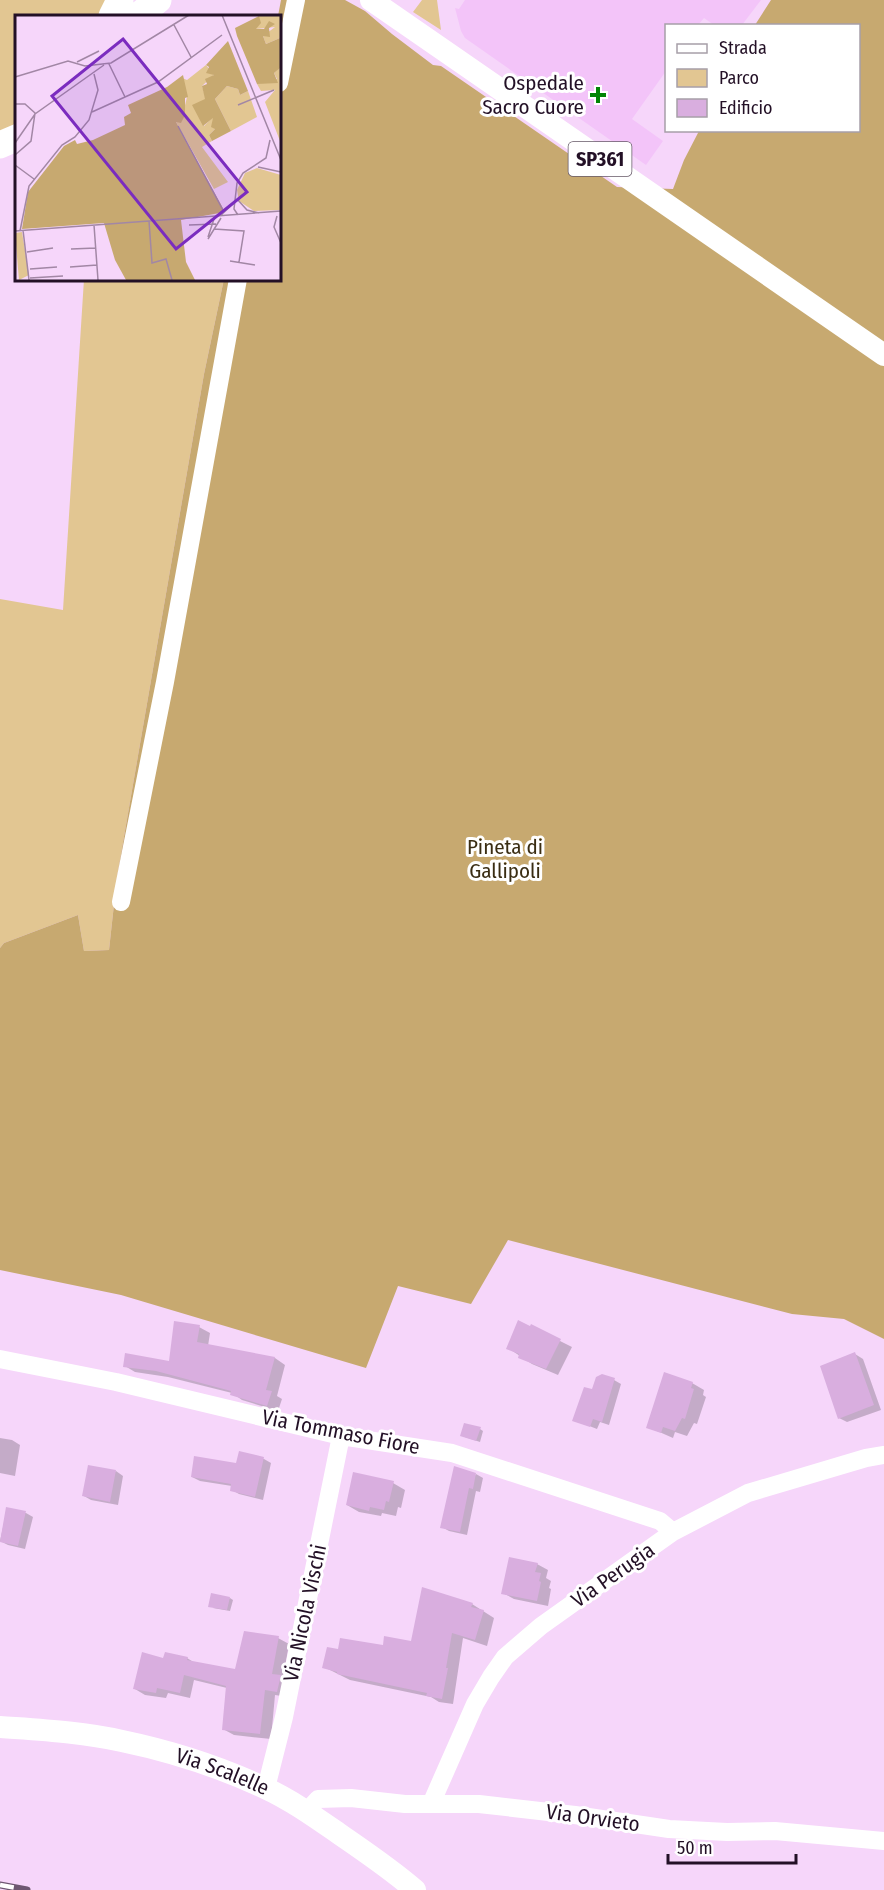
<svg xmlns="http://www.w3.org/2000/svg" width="884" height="1890" viewBox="0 0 884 1890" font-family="'Fira Sans Condensed',sans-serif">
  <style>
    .built { fill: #f3c4f9 }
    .green { fill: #e2c692 }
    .forest { fill: #c7a970 }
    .shadow { fill: #0003 }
    .building { fill: #d9aedf }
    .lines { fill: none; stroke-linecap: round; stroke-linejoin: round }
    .minor { stroke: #fff; stroke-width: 18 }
    .major { stroke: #fff; stroke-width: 22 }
    .highway { stroke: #fff; stroke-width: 27 }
    .rail-casing { stroke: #6e5671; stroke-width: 7 }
    .rail { stroke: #fff; stroke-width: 4.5; stroke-dasharray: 14; stroke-linecap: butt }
    .poi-dot { fill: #028505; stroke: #fff; stroke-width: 2 }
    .labels { text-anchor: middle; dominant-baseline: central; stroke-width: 6; stroke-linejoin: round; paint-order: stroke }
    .shield { fill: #fff; stroke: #655867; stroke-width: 1.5 }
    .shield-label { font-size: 20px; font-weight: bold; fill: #231026 }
    .poi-label { font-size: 21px; fill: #231026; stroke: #fff; text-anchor: end }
    .park-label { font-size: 21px; fill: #3a2d13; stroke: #fff }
    .street-label { font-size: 21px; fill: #231026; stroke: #fff }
    .inset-road { fill: none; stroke: #a287a5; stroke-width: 1.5 }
    .view { fill: #7b2cbf; fill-opacity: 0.15; stroke: #7b2cbf; stroke-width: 3 }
    .inset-edge { fill: none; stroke: #231026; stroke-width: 3 }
  </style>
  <rect width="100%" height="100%" fill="#f6d6fa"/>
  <!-- built -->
  <path class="built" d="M465,0H761L742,25H714L704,18L698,25L666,26V71L632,119L663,141L646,165L465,38L461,31L455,8L459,9Z"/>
  <!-- green -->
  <path class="green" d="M0,0H110L105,16H16V123L0,133Z
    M422,0H437L441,30L413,12Z
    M84,279H224L204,374L117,877L109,950L84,951L78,915L4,943L0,948V599L63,610Z"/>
  <!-- forest -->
  <path class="forest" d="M281,0H345L365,11L392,34L433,65L441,66L617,187L673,189L684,160L699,131L858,130V26L755,25L771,0H884V1339L844,1319L792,1314L508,1240L471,1304L398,1286L366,1368L121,1295L0,1270V948L4,943L78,915L84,951L109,950L117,877L204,374L224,279H279L278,16Z"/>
  <!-- shadow -->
  <path class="shadow" d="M199,1327L210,1333L208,1346L275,1358L285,1365L277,1396L282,1399L278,1411L242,1400L232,1393L168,1377L135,1372L125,1366L170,1363Z
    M560,1341L572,1347L558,1375L532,1364L508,1348Z
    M855,1354L863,1359L881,1410L847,1422L839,1418Z
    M614,1380L621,1384L609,1425L600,1422L597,1429L574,1420L593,1391Z
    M692,1383L704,1390L703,1395L706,1397L697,1424L694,1423L687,1436L675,1432L673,1438L648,1427Z
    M480,1429L483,1431L480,1442L465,1437Z
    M0,1438L12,1440L20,1445L15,1476L0,1473Z
    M240,1453L264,1459L271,1463L263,1500L239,1494L232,1490V1486L200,1481L192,1477L238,1464Z
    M116,1471L123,1476L118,1505L91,1500L84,1496Z
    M476,1474L483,1478L480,1492L476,1491L467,1535L449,1531L442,1527Z
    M393,1483L405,1490L401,1508L398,1507L396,1516L382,1513L381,1516L359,1512L347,1505Z
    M7,1509L26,1513L33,1517L25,1549L8,1545L0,1541Z
    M537,1564L548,1570L546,1578L551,1581L549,1588L551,1589L548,1606L514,1599L503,1593Z
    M230,1598L233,1600L230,1611L213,1608Z
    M472,1604L494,1618L487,1646L463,1638L453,1704L439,1702L431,1697L350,1680L324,1667L339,1650L412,1643Z
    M278,1638L289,1644L283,1678L291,1683L288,1697L275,1695L271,1739L234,1735L223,1729L227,1688L194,1680L190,1698L168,1693L166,1698L145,1695L135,1689L164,1659L187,1658L195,1663L236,1670Z"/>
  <!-- building -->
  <path class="building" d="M518,1320L530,1326L531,1324L561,1339L546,1369L518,1358L519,1354L506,1349Z
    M174,1321L200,1325L197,1342L275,1357L266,1390L272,1391L267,1406L230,1395L231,1391L156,1371L123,1367L125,1353L169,1361Z
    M855,1352L874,1405L838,1419L820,1366Z
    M664,1372L693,1382L691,1388L694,1389L685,1419L682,1418L675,1431L663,1427L661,1433L646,1428Z
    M602,1374L615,1378L602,1422L593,1419L590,1427L572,1421L584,1387L592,1389L596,1377Z
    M464,1423L481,1427L476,1441L460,1436Z
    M239,1451L264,1457L255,1497L230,1491L231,1484L191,1477L194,1456L236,1463Z
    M88,1465L116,1470L110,1502L82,1496Z
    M454,1466L476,1473L473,1489L469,1488L460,1532L440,1528Z
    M353,1472L394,1481L389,1502L386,1501L384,1510L370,1507L369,1511L346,1505Z
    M6,1507L26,1511L18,1546L0,1542Z
    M509,1557L538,1563L535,1572L541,1573L539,1581L541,1582L537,1601L501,1594Z
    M422,1587L473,1603L471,1607L484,1610L475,1640L452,1633L446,1668H448L442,1699L426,1696L427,1693L337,1674V1672L322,1668L327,1647L338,1649L340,1638L383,1645L384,1636L411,1641Z
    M211,1593L230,1597L227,1610L208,1607Z
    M244,1631L279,1636L272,1674L281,1675L277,1692L265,1690L260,1734L222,1730L226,1686L184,1675L180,1693L157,1688L156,1693L133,1689L142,1652L163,1658L165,1652L188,1657L187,1660L235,1669Z"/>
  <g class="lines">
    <!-- minor -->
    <path class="minor" d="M279,83L296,0
      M121,902L165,682L238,279
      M0,1359L116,1382L341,1436L452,1453L660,1521L673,1532
      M266,1788L284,1717L341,1436
      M431,1804L475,1704L491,1677L505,1657L541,1626L673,1532L748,1493L866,1458L884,1455
      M307,1811L318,1799L351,1798L405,1804H479L575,1815L669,1829L727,1832L775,1831L884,1841"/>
    <!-- major -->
    <g class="major">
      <path d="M371,0L884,355"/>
      <path id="s1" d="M0,1727C41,1730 82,1732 122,1741C170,1751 220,1767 265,1788C291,1800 315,1817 338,1833C364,1851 391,1869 415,1890"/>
    </g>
    <!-- highway -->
    <path class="highway" d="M112,16L120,0
      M138,16L158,0
      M0,145L16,138"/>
    <defs>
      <path id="rail" d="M0,1885L27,1890"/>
    </defs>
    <!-- rail casing -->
    <use href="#rail" class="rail-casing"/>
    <!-- rail -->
    <use href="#rail" class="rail"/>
  </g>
  <!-- markers -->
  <path class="poi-dot" d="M595 86h6v6h6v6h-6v6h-6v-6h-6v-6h6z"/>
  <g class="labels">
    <!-- shield labels -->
    <rect class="shield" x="568.5" y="142" width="63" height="34" rx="4.5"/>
    <g class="shield-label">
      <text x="600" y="159">SP361</text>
    </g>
    <!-- poi labels -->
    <g class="poi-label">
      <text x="584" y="83">Ospedale<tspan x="584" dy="24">Sacro Cuore</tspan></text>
    </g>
    <!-- park labels -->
    <g class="park-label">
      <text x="505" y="847">Pineta di<tspan x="505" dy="24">Gallipoli</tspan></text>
    </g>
    <!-- street labels -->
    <g class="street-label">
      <text transform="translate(341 1432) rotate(11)">Via Tommaso Fiore</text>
      <text transform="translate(613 1575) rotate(-35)">Via Perugia</text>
      <text transform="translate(305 1613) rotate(-78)">Via Nicola Vischi</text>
      <text stroke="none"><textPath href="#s1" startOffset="228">Via Scalelle</textPath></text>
      <text transform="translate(593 1818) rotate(8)">Via Orvieto</text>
    </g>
  </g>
  <!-- overview -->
  <g transform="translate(15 15)">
    <rect width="266" height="266" fill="#f6d6fa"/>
    <path d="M265,0V23L251,29L248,21L260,12L241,14L244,1ZM191,50L199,60L187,71L191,84L181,95L189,111L198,102L200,114L194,120L197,126L187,132L213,167L199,174L161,107H166L172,82L167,63L172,65ZM264,53H265V126L250,87L260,75L246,76L242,69L262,64L259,58ZM212,71L223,74L225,80L233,76L242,102L216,116L200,84ZM242,153L266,160L265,195L239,196L224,186L222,175L230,158ZM7,217L14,260L4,265L0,218Z" fill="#e2c692"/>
    <path d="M244,1L246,8L241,14H249L254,6L260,9L254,13L255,22L248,21L251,29L265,23V53L259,58L263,68L242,69L222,21L220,13ZM213,26L233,76L225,80L223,74L212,71L200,84L216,116L197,126L194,120L200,114L196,112L198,103L188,111L177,90L190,84L187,71L192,69L190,64L199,60L191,58L194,52L191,50ZM168,60L173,82L170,83V100L166,108L161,107L210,197L166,205L171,247L180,265H111L100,245L89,208L7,214L13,177L49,131L60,125L62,129L78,125L110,110L109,102L116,98L113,90L152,72Z" fill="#c7a970"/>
    <path class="inset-road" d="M207,0L266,145M159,10L176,42M62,47L84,36M94,49L110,82M0,62L53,46L70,51L96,48L174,0M0,89H10L20,98L16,126L0,140M223,90L259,75M77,97L143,67L207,20M163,111L209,197M0,128L20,99L89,50M0,150L19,164M243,152L266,157M222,184L232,195L244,198M223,200L219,194L222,168L228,158L251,143L255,125M205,201L219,188M262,201L259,212L266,228M134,206L137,248L151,244L157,265M79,210L83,265M174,210L201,209M199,214L229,216L224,247M8,215L14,265M0,216L266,196M5,216L14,171L47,130L60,122L74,105L83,75L79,59M193,222L200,201M193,224L206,203M56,234L81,233M12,237L38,233M215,246L240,250M55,252L82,250M15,254L42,252M15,263L48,261"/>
    <path class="view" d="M108,24L232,177L161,234L37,81Z"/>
    <rect width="266" height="266" class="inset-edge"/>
  </g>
  <!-- legend -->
  <rect x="665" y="24" width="195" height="108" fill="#ffffff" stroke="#a79fa8" stroke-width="1.5"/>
  <rect x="677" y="44" width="30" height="9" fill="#ffffff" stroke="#a79fa8" stroke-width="1.5"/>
  <text x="719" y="54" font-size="18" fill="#231026">Strada</text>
  <rect x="677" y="69" width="30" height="18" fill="#e2c692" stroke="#a79fa8" stroke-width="1.5"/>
  <text x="719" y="84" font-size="18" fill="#231026">Parco</text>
  <rect x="677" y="99" width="30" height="18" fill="#d9aedf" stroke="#a79fa8" stroke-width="1.5"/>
  <text x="719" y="114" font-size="18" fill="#231026">Edificio</text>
  <!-- scale -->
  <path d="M668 1854v9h128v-9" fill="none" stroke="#231026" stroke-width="3"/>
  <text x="677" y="1854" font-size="18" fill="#231026" stroke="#ffffff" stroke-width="4.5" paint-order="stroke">50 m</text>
</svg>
